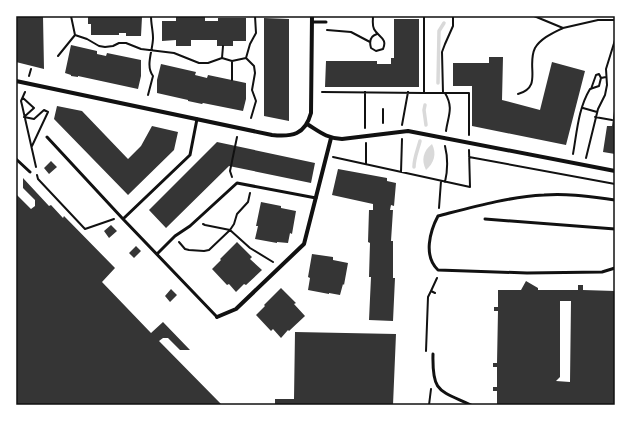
<svg xmlns="http://www.w3.org/2000/svg" width="631" height="421" viewBox="0 0 631 421" font-family="'Times New Roman',serif">
  <style>
    .water { fill: #d9d9d9 }
    .lines { fill: none; stroke-linecap: round; stroke-linejoin: round }
    .stream { stroke: #d9d9d9; stroke-width: 3.5 }
    .building { fill: #353535; fill-rule: evenodd }
    .path { stroke: #111; stroke-width: 2 }
    .service { stroke: #111; stroke-width: 3 }
    .minor { stroke: #111; stroke-width: 4 }
    .neatline { fill: none; stroke: #111; stroke-width: 1.5 }
  </style>
  <rect width="100%" height="100%" fill="#fff"/>
  <!-- water -->
  <path class="water" d="M432,144C437,154 434,163 426,170C421,160 423,151 432,144Z"/>
  <g class="lines">
    <!-- stream -->
    <path class="stream" d="M438,83L439,31L444,23
      M425,105L424,110L426,125
      M414,167C414,158 418,149 420,141"/>
  </g>
  <!-- building -->
  <path class="building" d="M16,16H43L44,69L16,62Z
    M88,16L142,17L141,36H126V33H119V35H91V24H88Z
    M176,17H205V21H218V18H246V41H233V46H217V40H191V46H176V40L162,41V21H176Z
    M264,18L289,19V121L264,116Z
    M394,19H419V87H325L326,61H377V64H391V58H394Z
    M71,45L97,51V54L106,56L107,53L141,60V76L138,89L78,76V77L71,76V75L65,73Z
    M489,57H503L502,100L540,110L552,62L585,71L566,145L472,126V86H453V63H489Z
    M161,64L196,72L195,75L207,78L208,75L246,83V99L243,111L203,103L202,104L188,101V100L157,93V80Z
    M57,106L82,111L128,159L141,146L152,126L178,132L174,150L128,195L54,119Z
    M614,111H615V154L603,152L607,126H612Z
    M217,142L315,163L311,183L229,166L166,228L149,210Z
    M51,161L57,167L49,174L44,168Z
    M338,169L387,178V181L396,183L394,206L391,205L390,210H393L391,241H393V278H395L393,321L369,320L371,277H369L370,243L368,242L369,210H373V204L332,195Z
    M23,178L49,206L51,205L63,218L64,216L115,268L102,282L151,333L163,322L190,350H180L168,338H163L159,341L222,405H16V194L31,209L35,206V200L23,188Z
    M261,202L281,206V208L296,211L292,234L290,233L288,243L277,242V243L255,239L258,226H256Z
    M111,225L117,231L109,238L104,231Z
    M237,242L252,257L250,259L262,270L246,285L244,284L236,292L229,284L227,285L212,269L221,260L220,259Z
    M136,246L141,251L134,258L129,253Z
    M312,254L333,257V260L348,263L344,285L343,284L340,295L329,293V294L308,290L310,278L308,277Z
    M526,281L538,288V290H578V285H583V290L615,291V405H497V391H493V387H497V367H493V363H497L498,311H494V307H498V290H521ZM560,301H571L570,382L556,381L560,377Z
    M281,288L296,303L294,304L305,316L289,331L288,330L281,338L273,329L271,331L256,315L265,306L264,305Z
    M171,289L177,295L170,302L165,296Z
    M295,332L396,334L393,405H275V399H294Z"/>
  <g class="lines">
    <!-- path -->
    <path class="path" d="M373,16C373,21 372,25 374,29C378,37 388,38 383,49L376,51L371,48C369,41 370,36 377,34
      M380,16H465
      M424,16V93H469V135
      M534,16L563,28L598,20H615
      M327,30L351,32L370,42
      M75,35L87,39L99,46L105,47L113,46L119,43H126L141,49L174,53L199,63H208L222,58L232,61L246,58L250,44L256,33L255,16
      M58,56L75,35L71,16
      M222,58L223,46
      M246,58L254,66L255,73L252,90L256,101L251,118
      M232,61V80
      M29,76L31,69
      M591,89L596,75L599,74L601,78
      M25,92L21,101L22,105L36,167
      M322,92L424,93
      M443,93L442,52L445,44L453,26V16
      M445,93C454,108 448,116 446,131
      M518,94C543,87 526,66 535,48C541,38 553,33 563,28
      M148,95L153,76C145,66 153,50 153,38C153,31 151,24 151,16
      M23,98L34,108L24,117L34,119L44,110L48,112L32,146
      M583,108L597,112
      M595,117L612,120
      M383,123V109
      M402,125L408,92
      M365,128V92
      M366,143V164
      M573,154C577,132 578,109 590,89L599,86L601,78L606,77
      M333,157L470,187L469,150
      M469,157L615,184
      M586,158L598,109L605,95L607,85L606,69L615,40
      M401,172L402,139
      M37,175L38,179L85,229L114,219
      M232,177L230,171L237,137
      M445,182C448,169 448,158 445,146
      M439,208L441,181
      M203,224L205,225L230,230L250,248L273,262
      M179,242L185,249L189,250L204,251L209,250L230,230L234,224L237,214L248,202L250,193
      M435,293L431,291L437,278
      M426,351L428,297L431,291
      M429,405L431,389"/>
    <!-- service -->
    <path class="service" d="M312,22H326
      M47,137L123,219L217,317
      M16,159L30,172
      M615,200C592,197 568,193 544,195C508,197 473,207 438,216C430,231 423,256 438,270L527,273L602,272L615,268
      M123,219L190,155L197,119
      M485,219L615,229
      M157,254L175,236L190,226L237,183L316,198
      M433,354C432,393 439,390 471,405"/>
    <!-- minor -->
    <path class="minor" d="M16,81L272,135C292,137 305,135 311,113L312,16
      M307,124C320,132 326,138 342,139L408,131L615,171
      M217,317L236,309L304,244L331,138"/>
  </g>
  <!-- border -->
  <rect width="631" height="421" fill="none" stroke="#ffffff" stroke-width="34"/>
  <rect x="17" y="17" width="597" height="387" class="neatline"/>
</svg>
